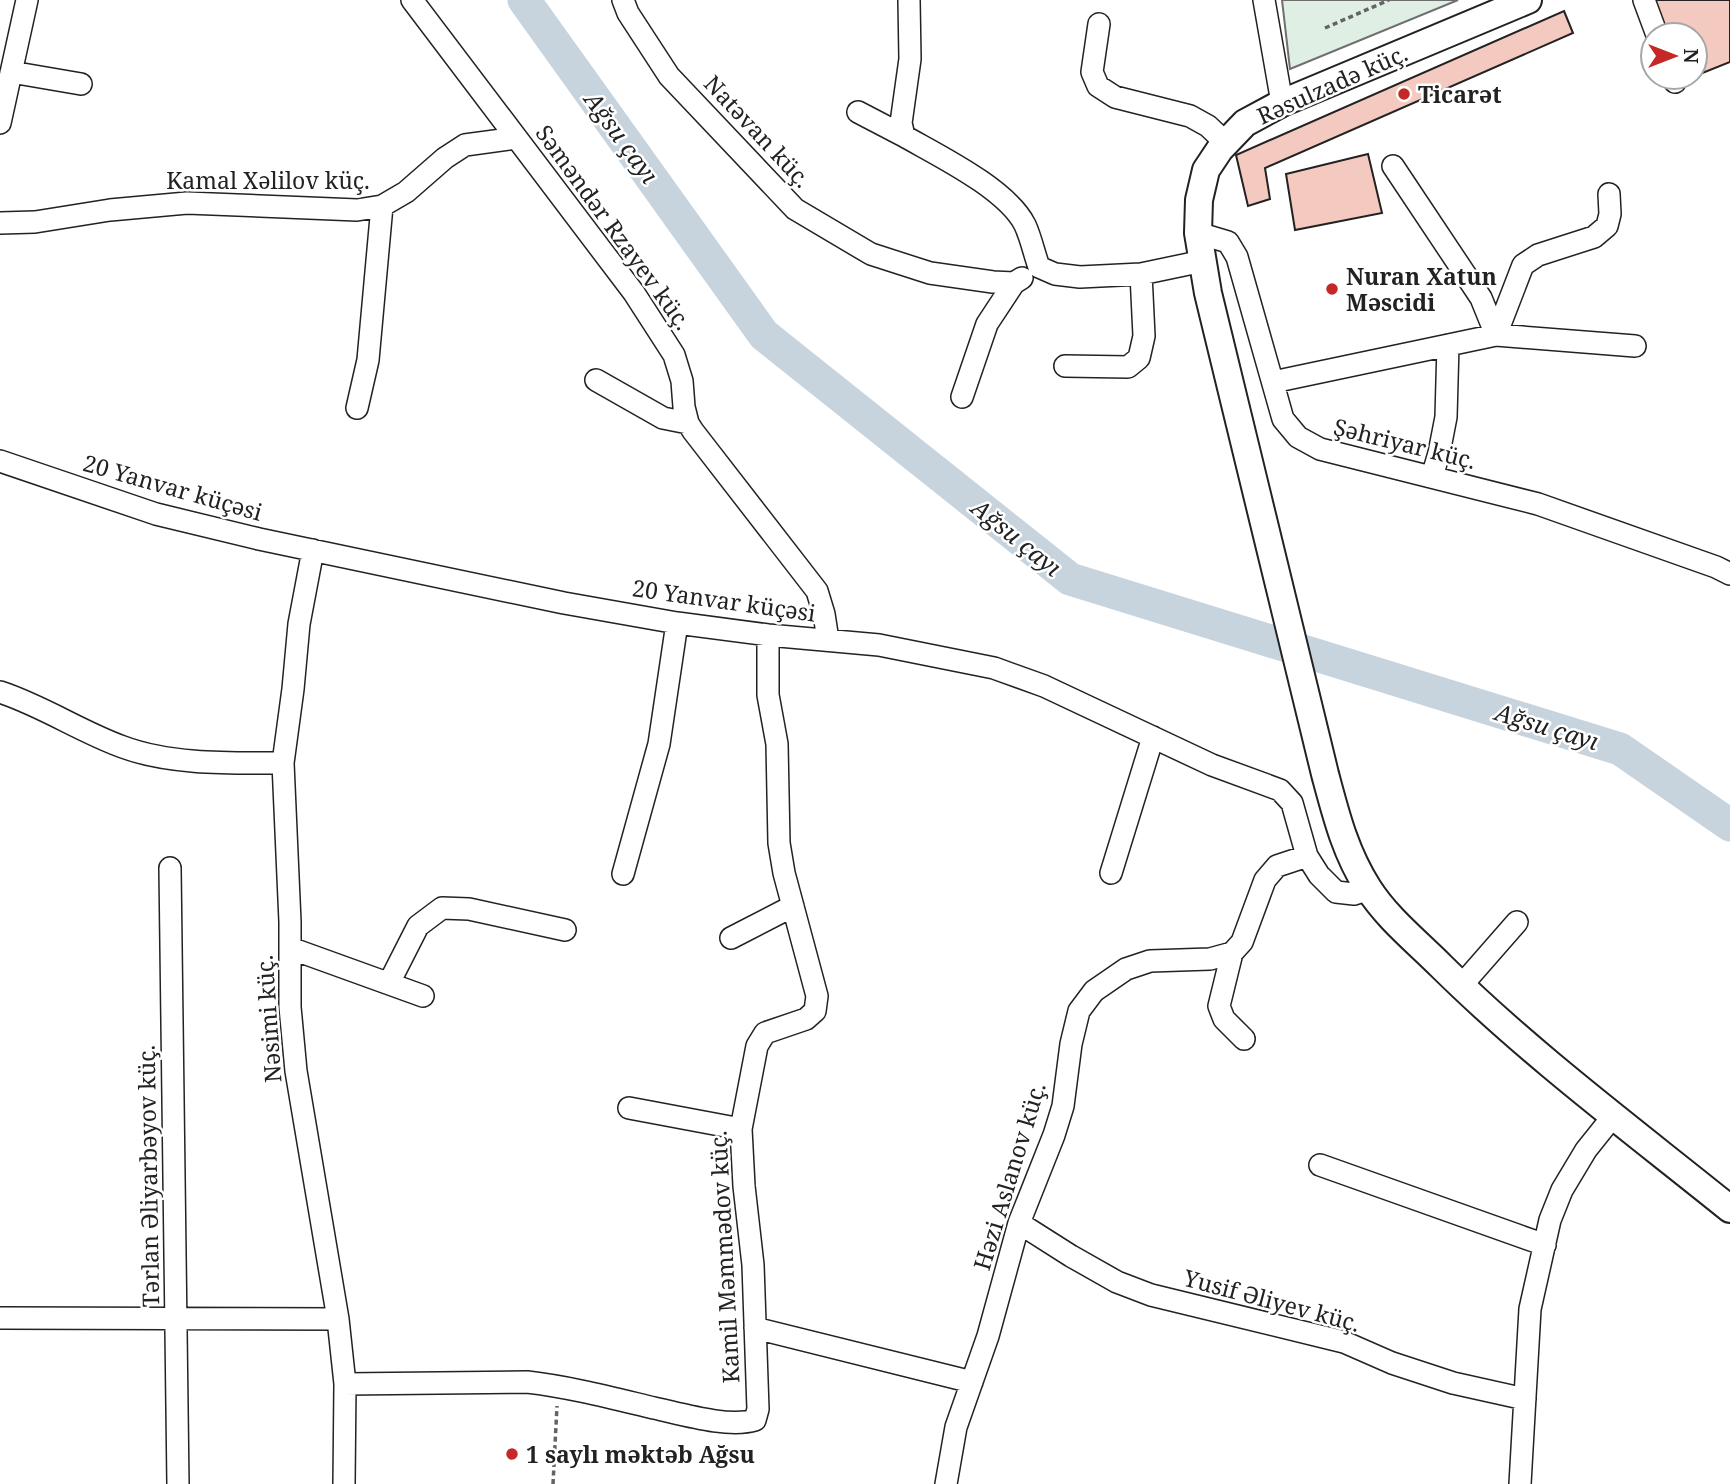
<svg xmlns="http://www.w3.org/2000/svg" width="1730" height="1484" viewBox="0 0 1730 1484" font-family="'Noto Serif',serif">
  <style>
    .green { fill: #e0efe3; stroke: #6f6f6f; stroke-width: 2 }
    .lines { fill: none; stroke-linecap: round; stroke-linejoin: round }
    .river { stroke: #c7d3dd; stroke-width: 33 }
    .building { fill: #f3c9c0; stroke: #222; stroke-width: 2 }
    .minor-casing { stroke: #222; stroke-width: 24 }
    .major-casing { stroke: #222; stroke-width: 30 }
    .path { stroke: #646464; stroke-width: 3.5; stroke-dasharray: 5 3.5; stroke-linecap: butt }
    .minor { stroke: #fff; stroke-width: 21 }
    .major { stroke: #fff; stroke-width: 26 }
    .poi-dot { fill: #c62828; stroke: #fff; stroke-width: 2.5 }
    .labels { text-anchor: middle; dominant-baseline: central; stroke-width: 5; stroke-linejoin: round; paint-order: stroke }
    .street-label { font-size: 23px; fill: #222; stroke: #fff }
    .poi-label { font-size: 23px; font-weight: bold; fill: #222; stroke: #fff; text-anchor: start }
    .water-label { font-size: 24px; font-style: italic; fill: #222; stroke: #fff }
  </style>
  <rect width="100%" height="100%" fill="#fff"/>
  <!-- green -->
  <path class="green" d="M1282,0H1458L1290,69Z"/>
  <g class="lines">
    <!-- river -->
    <path class="river" d="M524,0L764,335L1070,579L1620,749L1730,825"/>
  </g>
  <!-- building -->
  <path class="building" d="M1654,0H1730V62L1695,76V35H1668Z
    M1564,11L1573,33L1265,168L1270,199L1248,206L1236,155Z
    M1368,154L1382,213L1295,230L1286,174Z"/>
  <g class="lines">
    <defs>
      <path id="minor" d="M412,0L634,293L674,355L682,381L684,407L688,423L693,431L817,591L824,614L828,640
        M623,0L628,13L669,76L795,209L871,254L930,273L993,282L1014,283
        M909,0L910,59L901,123L904,136C939,156 1007,189 1025,225C1031,238 1034,253 1039,267L1055,274L1080,277L1141,274L1203,261
        M1264,0L1282,103
        M1644,0L1657,35
        M1099,24L1092,72L1098,86L1115,97L1190,116L1208,126L1226,143
        M11,72L81,84
        M1673,77L1675,82
        M858,112L904,136
        M0,123L27,0
        M1393,166L1481,298L1496,335
        M0,223L35,222L110,210L187,203L357,210L382,206L406,192L445,158L465,145L516,138
        M1198,233L1228,242L1237,257L1283,419L1298,437L1320,449L1538,504L1716,567L1730,574
        M1496,335L1523,265L1538,255L1594,237L1607,226L1610,214L1609,194
        M1065,366L1128,367L1139,358L1144,336L1141,274
        M596,380L663,418L688,423
        M1273,382L1496,335L1635,346
        M962,397L987,324L1014,283L1022,278
        M357,408L368,360L382,206
        M0,461L156,514L259,539L564,603L677,623L768,635L879,645L994,668L1044,686L1212,765L1280,790L1292,803L1307,856L1319,875L1336,892L1354,894L1369,889
        M1432,477L1439,453L1446,417L1448,345
        M313,550L299,624L293,689L283,763L290,922V1007L296,1071L338,1319L345,1384L344,1484
        M0,692C43,706 81,732 123,747C171,765 232,763 283,763
        M170,868L178,1484
        M1111,873L1153,737
        M623,874L659,744L677,623
        M731,938L793,906
        M290,948L423,996
        M1232,953L1219,1006L1224,1019L1244,1039
        M389,983L418,926L442,908L469,909L565,930
        M1461,986L1517,922
        M629,1108L741,1129
        M1320,1165L1545,1245
        M1019,1223L1071,1256L1117,1282L1151,1295L1344,1342L1392,1363L1453,1383L1525,1399
        M0,1318L338,1319
        M755,1328L972,1382
        M345,1384L527,1382C570,1387 612,1398 654,1408C682,1414 728,1428 755,1420L758,1409L753,1265L744,1186L741,1129L757,1046L765,1033L806,1019L815,1011L817,996L784,873L779,843L777,744L768,695V635
        M946,1484L956,1427L988,1336L1019,1223L1054,1135L1063,1106L1071,1044L1079,1011L1094,991L1126,969L1150,961L1210,959L1232,953L1242,942L1265,880L1277,866L1307,856
        M1520,1484L1530,1309L1550,1220L1562,1190L1586,1150L1614,1115"/>
      <path id="major" d="M1528,0L1282,103L1245,123L1220,149L1206,170L1199,200L1198,233L1208,293L1325,774C1336,815 1345,852 1368,888C1387,918 1416,941 1441,966C1530,1054 1632,1130 1730,1209"/>
    </defs>
    <!-- minor casing -->
    <use href="#minor" class="minor-casing"/>
    <!-- major casing -->
    <use href="#major" class="major-casing"/>
    <!-- path -->
    <path class="path" d="M1325,28L1389,0
      M553,1484L557,1406"/>
    <!-- minor -->
    <use href="#minor" class="minor"/>
    <!-- major -->
    <use href="#major" class="major"/>
  </g>
  <!-- markers -->
  <g class="poi-dot">
    <circle cx="1404" cy="94" r="7"/>
    <circle cx="1332" cy="289" r="7"/>
    <circle cx="512" cy="1454" r="7"/>
  </g>
  <g class="labels">
    <!-- street labels -->
    <g class="street-label">
      <text transform="translate(1332 84) rotate(-24)">Rəsulzadə küç.</text>
      <text transform="translate(758 131) rotate(47)">Natəvan küç.</text>
      <text x="268" y="180">Kamal Xəlilov küç.</text>
      <text transform="translate(614 227) rotate(54)">Səməndər Rzayev küç.</text>
      <text transform="translate(1405 443) rotate(14)">Şəhriyar küç.</text>
      <text transform="translate(173 487) rotate(16)">20 Yanvar küçəsi</text>
      <text transform="translate(724 600) rotate(8)">20 Yanvar küçəsi</text>
      <text transform="translate(268 1019) rotate(-94)">Nəsimi küç.</text>
      <text transform="translate(148 1176) rotate(-91)">Tərlan Əliyarbəyov küç.</text>
      <text transform="translate(1009 1176) rotate(-73)">Həzi Aslanov küç.</text>
      <text transform="translate(724 1257) rotate(-93)">Kamil Məmmədov küç.</text>
      <text transform="translate(1272 1300) rotate(15)">Yusif Əliyev küç.</text>
    </g>
    <!-- poi labels -->
    <g class="poi-label">
      <text x="1418" y="94">Ticarət</text>
      <text x="1346" y="276">Nuran Xatun<tspan x="1346" dy="26">Məscidi</tspan></text>
      <text x="526" y="1454">1 saylı məktəb Ağsu</text>
    </g>
    <!-- water labels -->
    <g class="water-label">
      <text transform="translate(622 137) rotate(54)">Ağsu çayı</text>
      <text transform="translate(1017 537) rotate(39)">Ağsu çayı</text>
      <text transform="translate(1547 726) rotate(17)">Ağsu çayı</text>
    </g>
  </g>
  <!-- north arrow -->
  <g transform="translate(1674 56) rotate(90)"><circle r="33" fill="#ffffff" stroke="#a7a7a7" stroke-width="2"/>
  <path d="M0-5L12 26L0 18L-12 26Z" fill="#c62828"/>
  <text y="-10" font-size="19" font-weight="bold" text-anchor="middle" fill="#222222">N</text>
  </g>
</svg>
